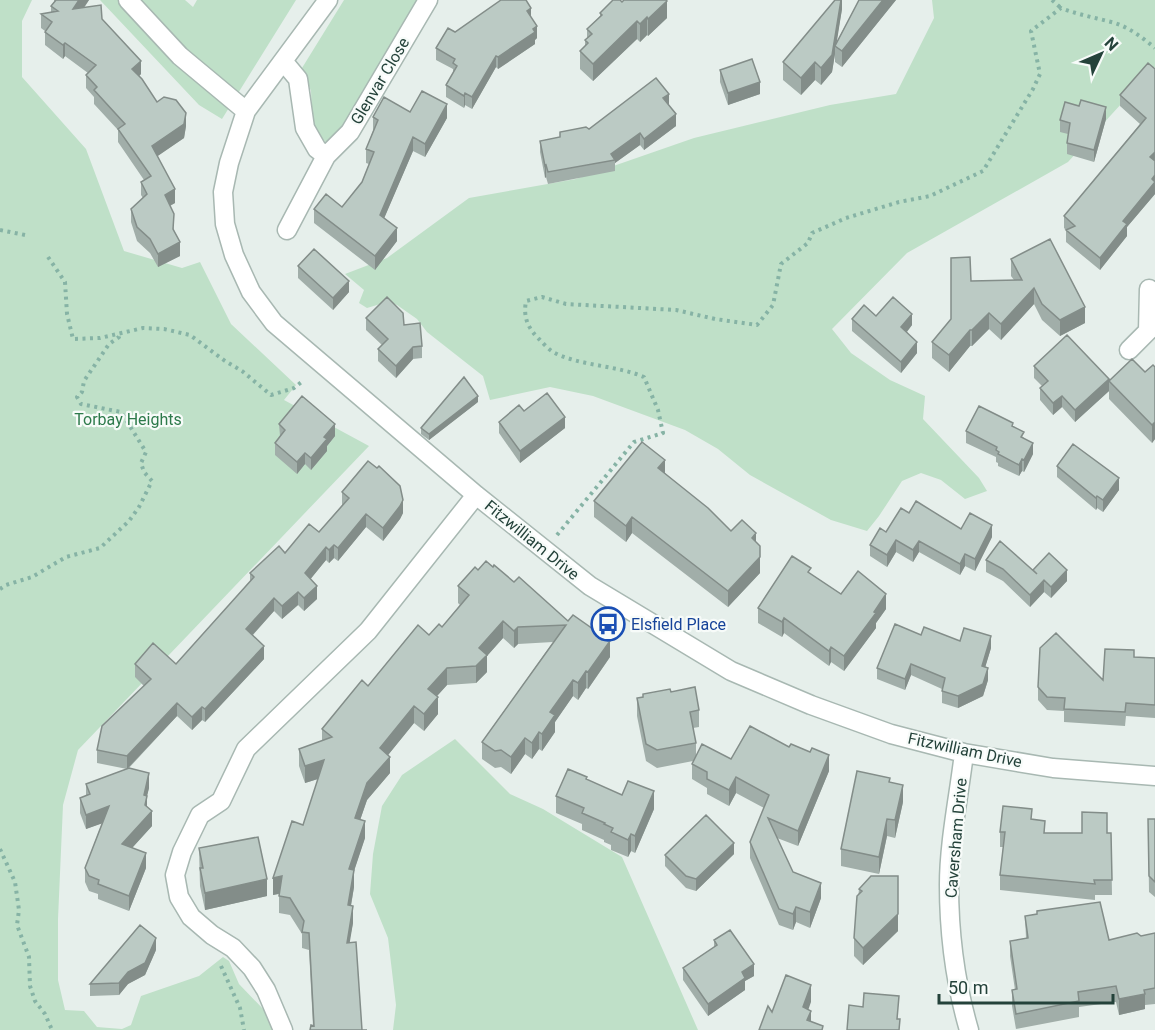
<svg xmlns="http://www.w3.org/2000/svg" width="1155" height="1030" viewBox="0 0 1155 1030" font-family="Roboto,sans-serif">
  <style>
    .green { fill: #bfe0c8 }
    .lines { fill: none; stroke-linecap: round; stroke-linejoin: round }
    .minor-casing { stroke: #a8b8b2; stroke-width: 21 }
    .path { stroke: #86b3a5; stroke-width: 4; stroke-dasharray: 3 4.5; stroke-linecap: butt }
    .minor { stroke: #fff; stroke-width: 18 }
    .wall { fill: #a1aea9 }
    .shaded-wall { fill: #838d89 }
    .building { fill: #bbcac4; stroke: #838d89; stroke-width: 1.5 }
    .labels { text-anchor: middle; dominant-baseline: central; stroke-width: 4.5; stroke-linejoin: round; paint-order: stroke }
    .street-label { font-size: 16px; fill: #24423a; stroke: #f7fbf9 }
    .park-label { font-size: 16px; fill: #2d7a4b; stroke: #f7fbf9 }
    .transit-label { font-size: 16px; fill: #164399; stroke: #f7fbf9; text-anchor: start }
  </style>
  <rect width="100%" height="100%" fill="#e6efeb"/>
  <!-- green -->
  <path class="green" d="M0,0H32L22,21V77L86,149L124,251L182,268L200,262L231,324L296,385L284,400L369,446L78,750L63,805L58,919V980L65,1010L84,1011L97,1027L122,1029L131,1025L141,996L199,976L223,957L229,961L239,984L265,1011L272,1030H0Z
    M100,0H185L193,7L197,0H296L222,119L199,105Z
    M344,0H420L346,126L329,145L315,132L312,115L311,91L302,68Z
    M932,0H1155V67L1068,162L907,253L832,329L851,353L890,380L925,396L923,419L979,478L987,491L965,499L941,480L921,473L902,481L879,516L867,531L831,520L750,475L718,449L685,430L593,396L550,387L490,400L483,376L427,332L417,319L397,305L387,302L367,308L359,303L364,290L345,274L387,258L469,198L576,179L694,138L830,105L896,94L934,18Z
    M455,739L510,794L543,809L622,857L698,1030H393L396,1005L388,938L370,894L373,854L382,806L402,775Z"/>
  <g class="lines">
    <defs>
      <path id="minor" d="M128,0L180,56L246,111
        M328,0L246,111L229,163L223,192L225,224L234,255L251,292L274,323L476,495L590,586L731,671L811,705L891,734L964,753L1053,768L1155,776
        M283,61L298,79L305,128L317,149L326,156L350,132L428,0
        M287,230L326,156
        M1129,350L1148,331L1149,289
        M964,753C959,796 949,842 949,885C949,936 955,982 969,1030
        M283,1030L266,990L252,968L233,948L212,935L191,917L179,897L175,875L182,852L200,815L221,801L246,749L368,631L476,495"/>
    </defs>
    <!-- minor casing -->
    <use href="#minor" class="minor-casing"/>
    <!-- path -->
    <path class="path" d="M1052,0L1061,8
      M0,230L25,235
      M48,257L65,282L67,314L73,339L100,338L143,328L164,329L190,335L225,361L242,371L271,395L294,388L304,380
      M557,535L634,442L663,433L658,410L644,377C616,365 579,366 553,352C548,349 543,343 539,339C528,328 523,318 526,301L542,297L566,304L676,310L715,319L757,325L773,305L781,264L808,243L812,233L846,218L899,202L930,196L983,171L1033,89L1040,74L1031,31L1061,8C1079,15 1097,18 1115,23C1130,28 1143,38 1155,48
      M0,589L6,585L32,577L66,557L100,548L129,521L139,507L152,481L144,472L141,463L146,452L121,412L81,404L77,397L82,392L84,381L109,344L119,337L120,333
      M0,849L15,882L19,910L17,925L29,957L30,986L35,1001L45,1014L52,1030
      M221,966L240,1008L244,1030"/>
    <!-- minor -->
    <use href="#minor" class="minor"/>
  </g>
  <!-- wall -->
  <path class="wall" d="M54,0H89L84,8L102,19L141,74L139,76L157,102L186,126L184,138L157,156L175,203L170,206L174,230L180,256L158,267L150,253L137,241L131,222V209L143,198L141,195V182L144,180L118,142V130L94,104V97L86,88V75L88,73L65,56L63,59L45,45V31L41,28V14L51,13V6L54,2Z
    M842,0V9L836,43L859,0H896L842,67L835,62V54L832,72L821,85L815,80L801,95L783,80V62Z
    M622,2L667,18L648,36L647,35L640,42L637,39L593,81L580,69V51L585,46V40L587,39V29L600,16V13Z
    M531,17L537,38L535,40V44L498,69L496,67L472,109L465,105L464,108L446,97V85L453,74V69L436,60V48L455,32Z
    M1155,69V194L1127,227V236L1100,270L1066,242V230L1064,228V216L1140,124L1120,106V95Z
    M720,70L760,94L728,105L720,82Z
    M669,105L676,126L644,150L640,145L615,163V171L548,184L546,177L545,178L540,152V141L560,137V132L589,129Z
    M410,112L447,118L425,157L413,151L384,218L397,241L375,270L314,223V209L342,207L362,182L369,164L366,163V149L373,131V117Z
    M1106,119L1094,162L1067,154V143L1068,134L1060,132V120Z
    M1011,259L1085,323L1060,336L1042,320L1034,304L1001,340L989,329L972,346H970L949,372L932,358V342L951,319L971,281L1014,280L1011,276Z
    M298,266L349,292L333,310L298,278Z
    M876,316L912,325L907,332L917,353L901,373L852,331V319Z
    M366,318L404,325L422,346V358L413,359L396,378L378,361V349L382,345L366,330Z
    M1034,366L1109,391L1075,422L1062,407L1053,415L1040,400V388L1042,386L1034,378Z
    M1155,367V439L1152,443L1109,399V381L1145,372Z
    M478,402L429,440L421,434V428Z
    M499,422L565,428L520,463L499,433Z
    M279,424L335,436L327,446V451L311,470L305,464L297,474L275,455V443L280,436Z
    M1013,427L1024,438L1033,454L1024,472L1022,471L1019,476L998,466V463L996,462V457L966,443V431Z
    M1057,466L1119,490L1103,512L1097,508L1096,510L1057,477Z
    M665,473L731,531L756,542L760,573L728,607L632,533L626,542L594,517V501Z
    M342,492L403,513L400,519L383,541L366,527L338,561L334,558L329,563L326,560L310,579L317,599L304,611L298,605L282,619L274,611L253,635L264,659L205,722L202,720L192,730L177,716L128,769L149,788L147,795V807L152,826L132,848L146,868L129,911L98,899V894L89,891L85,882V868L102,823L86,829L80,813V798L86,796V784L127,769L97,763V750L144,686L135,677V664H176L250,582V573L319,532L342,505Z
    M909,513L961,529L992,537L975,571L965,566L960,575L919,552L913,562L896,552L887,567L870,556V545L886,532Z
    M986,560L1033,570L1067,581L1051,598L1044,592L1030,607L1003,581L986,572Z
    M493,567L514,582L610,657L588,689L586,688L578,700L573,696L555,722V732L542,751L539,749L532,759L525,754L511,774L501,767L495,768L482,759V742L553,642L518,644L514,648L503,638L487,656V672L476,683L447,685L437,696L438,714L424,731L414,723L388,755L390,773L367,800L360,820L365,838L354,871V887L351,906L353,923L349,942L362,1030L313,1026L309,950L302,948V934L290,915L279,913V894L273,895L303,825L318,779L305,783L299,766V749L322,741V729L368,686L429,635L442,627L460,605L458,603V586L478,570Z
    M811,574L841,594L886,609L876,623V628L844,671L831,662L829,666L784,633L782,637L758,623V608Z
    M960,641L991,648L985,667L988,680L983,696L958,708L942,703V689L911,675L905,690L877,679V668Z
    M1134,657L1155,658V718L1126,716L1125,726L1064,722V711L1047,710L1038,700V687L1103,680Z
    M671,692L699,710V727L693,728L696,743V756L731,759L829,771L798,846L777,838L793,872L821,898L810,928L796,922L793,930L779,925L750,858V842L764,808L736,793L729,806L707,794V788L692,779V764L693,761L657,768L646,761L637,716V698L643,697V694Z
    M587,780L654,809L635,853L631,851L628,857L611,850V845L604,842V840L582,830V824L556,813V796Z
    M903,802L895,838L887,836L879,874L841,866V849Z
    M1032,819L1045,833H1111L1112,895H1095V900L1000,890V875L1003,847H1000V832Z
    M1148,819H1155V897L1149,892Z
    M199,848L267,896L205,910L200,886Z
    M734,854L696,891L686,888L665,866V855Z
    M898,876V931L863,965L854,956V938L859,889Z
    M1025,916L1109,940L1141,936L1155,933V1004L1145,1005V1009L1119,1015L1116,1002L1079,1007V1017L1016,1029L1012,1006V990H1015L1010,956V941L1026,938Z
    M714,940L754,976L745,981V990L708,1016L683,980V968L714,947Z
    M156,950L145,975L128,984L119,995L90,996V984Z"/>
  <!-- shaded-wall -->
  <path class="shaded-wall" d="M79,0H89L73,23V9Z
    M841,0H842V9L836,47L835,46V54L832,72L821,85V68Z
    M883,0H896L842,67V51Z
    M667,1V18L648,36V19Z
    M531,8V20L527,11Z
    M647,17V35L640,42V24Z
    M637,21V39L593,81V64Z
    M537,26V38L535,40V44L498,69V57Z
    M65,43V56L63,59V45Z
    M496,56V67L472,109V97Z
    M141,61V74L132,83V69Z
    M815,62V80L801,95V78Z
    M760,82V94L728,105V93Z
    M465,93V105L464,108V96Z
    M669,94V106L663,98Z
    M447,104V118L425,157V144Z
    M1106,107V119L1094,162V150Z
    M186,113V126L184,138L152,160V146Z
    M676,114V126L644,150V139Z
    M640,133V145L615,163V160L611,154Z
    M413,137V151L380,228V215Z
    M1155,152V164L1150,157Z
    M546,165V177L545,178V166Z
    M1155,175V194L1127,227V236L1100,270V258L1123,221Z
    M175,189V203L165,208V195Z
    M397,228V241L375,270V256Z
    M180,242V256L158,267V254Z
    M349,281V292L333,310V298Z
    M1034,288V304L1001,340V324Z
    M1085,307V323L1060,336V320Z
    M989,313V329L972,346V330Z
    M912,314V325L901,339V327Z
    M970,330V346L949,372V355Z
    M917,342V353L901,373V362Z
    M413,347V359L396,378V366Z
    M1109,379V391L1075,422V410Z
    M478,396V402L429,440V434Z
    M1062,396V407L1053,415V403Z
    M565,417V428L520,463V451Z
    M1155,422V439L1152,443V425Z
    M335,424V436L327,446V451L311,470V458L324,437Z
    M1033,443V454L1024,472V460Z
    M305,453V464L297,474V462Z
    M1022,459V471L1019,476V465Z
    M665,460V476L658,468Z
    M1119,478V490L1103,512V500Z
    M1097,496V508L1096,510V498Z
    M403,500V513L400,519L383,541V528Z
    M366,514V527L338,561V548Z
    M632,517V533L626,542V526Z
    M992,525V537L975,571V559Z
    M756,533V549L752,538Z
    M896,540V552L887,567V555Z
    M919,541V552L913,562V550Z
    M334,545V558L329,563V550Z
    M326,547V560L305,586V573Z
    M965,554V566L960,575V564Z
    M760,557V573L728,607V591Z
    M1067,570V581L1051,598V587Z
    M1044,580V592L1030,607V595Z
    M317,586V599L304,611V598Z
    M298,592V605L282,619V606Z
    M886,594V609L876,623V628L844,671V656Z
    M274,598V611L246,642V629Z
    M784,618V633L782,637V622Z
    M503,621V638L487,656V672L476,683V666L479,648Z
    M518,627V644L514,648V631Z
    M991,636V648L982,678V666Z
    M610,641V657L588,689V672Z
    M264,646V659L205,722V709Z
    M831,647V662L829,666V651Z
    M911,664V675L905,690V679Z
    M447,668V685L428,706V689Z
    M988,668V680L983,696L958,708V696Z
    M586,671V688L578,700V683Z
    M573,680V696L555,722V732L542,751V734L550,712Z
    M438,697V714L424,731V714Z
    M177,703V716L127,769V756Z
    M414,706V723L380,765V748Z
    M202,707V720L192,730V717Z
    M539,732V749L532,759V743Z
    M525,738V754L511,774V757Z
    M829,755V771L798,846V831Z
    M390,757V773L367,800L355,835V818L367,783Z
    M324,760V777L305,783V766Z
    M149,773V788L144,809V795Z
    M736,777V793L729,806V790Z
    M903,785V802L895,838V820Z
    M654,791V809L635,853V836Z
    M147,796V810L152,811V826L122,859V844L145,805Z
    M109,806V821L86,829V815Z
    M887,819V836L879,874V857Z
    M365,821V838L354,871V887L348,922L349,869Z
    M631,834V851L628,857V840Z
    M734,843V854L696,891V879Z
    M146,853V868L129,911V896Z
    M282,876V893L273,895V878Z
    M267,879V896L205,910V893Z
    M821,883V898L810,928V912Z
    M353,906V923L347,959V943Z
    M796,907V922L793,930V914Z
    M898,914V931L863,965V948Z
    M156,938V950L145,975L128,984L119,995V983Z
    M754,964V976L745,981V990L708,1016V1004L742,972Z
    M811,985V1002L803,1025V1007Z
    M1145,994V1009L1119,1015V999Z
    M811,1011V1028L807,1020Z"/>
  <!-- building -->
  <path class="building" d="M56,0H79L73,9L101,5L102,19L141,61L132,69L142,79L157,102L164,97L176,100L186,113L184,124L152,146L175,189L165,195L174,214L173,229L180,242L158,254L150,239L137,227L131,209L147,194L141,182L151,176L118,129L125,124L94,90L97,87L86,75L96,65L65,43L63,45L45,32L52,22L41,14L58,11L51,6Z
    M501,0H526L531,8L527,11L537,26L533,29L535,32L498,57L496,56L472,97L465,93L464,96L446,85L457,66L453,63L455,59L436,48L448,28L455,32Z
    M613,0H620L622,2L624,0H666L667,1L648,19L647,17L640,24L637,21L593,64L580,51L588,43L585,40L592,34L587,29L602,15L600,13Z
    M835,0H841L832,55L821,68L815,62L801,78L783,62Z
    M859,0H883L842,51L835,46Z
    M752,59L760,82L728,93L720,70Z
    M1148,63L1155,69V152L1150,157L1155,161V175L1152,179L1155,182L1123,221L1127,224L1100,258L1066,230L1075,226L1064,216L1146,118L1120,95Z
    M656,78L669,94L663,98L676,114L644,139L640,133L611,154L615,160L548,172L546,165L545,166L540,141L560,137V132L586,127L589,129Z
    M422,91L447,104L425,144L413,137L380,215L397,228L375,256L314,209L326,194L342,207L362,182L374,152L366,149L378,120L373,117L384,97L410,112Z
    M1081,100L1106,107L1094,150L1067,143L1070,123L1060,120L1065,102L1079,106Z
    M1050,239L1085,307L1060,320L1042,304L1034,288L1001,324L989,313L972,330H970L949,355L932,342L951,319V258L970,257L971,281L1022,280L1011,259Z
    M314,249L349,281L333,298L298,266Z
    M387,297L403,313L404,325L420,323L422,346L413,347L396,366L378,349L388,339L366,318Z
    M893,297L912,314L901,327L917,342L901,362L852,319L864,305L876,316Z
    M1067,335L1109,379L1075,410L1062,396L1053,403L1040,388L1048,381L1034,366Z
    M1132,359L1145,372L1153,365L1155,367V422L1152,425L1109,381Z
    M464,377L478,396L429,434L421,428Z
    M547,393L565,417L520,451L499,422L519,405L524,411Z
    M302,396L335,424L324,437L327,439L311,458L305,453L297,462L275,443L285,430L279,424Z
    M979,406L1013,423L1012,426L1024,432L1021,437L1033,443L1024,460L1022,459L1019,465L998,454L999,452L996,450L997,447L966,431Z
    M642,442L665,460L658,468L708,508L731,531L742,520L756,533L752,538L760,546V557L728,591L632,517L626,526L594,501Z
    M1073,444L1119,478L1103,500L1097,496L1096,498L1057,466Z
    M368,461L377,468L379,466L400,486L403,500L400,506L383,528L366,514L338,548L334,545L329,550L326,547L305,573L317,586L304,598L298,592L282,606L274,598L246,629L264,646L205,709L202,707L192,717L177,703L127,756L97,750L102,726L151,679L135,664L153,643L176,664L254,577L250,573L279,546L285,553L309,524L319,532L349,498L342,492Z
    M916,501L961,529L970,513L992,525L975,559L965,554L960,564L919,541L913,550L896,540L887,555L870,545L880,528L886,532L901,508L909,513Z
    M1000,541L1037,574L1033,570L1049,553L1067,570L1051,587L1044,580L1030,595L1003,569L986,560Z
    M792,556L811,568L808,572L841,594L858,571L886,594L874,612L876,613L844,656L831,647L829,651L784,618L782,622L758,608Z
    M486,561L493,567L494,565L514,582L519,577L568,621L573,615L610,641L588,672L586,671L578,683L573,680L550,712L555,715L542,734L539,732L532,743L525,738L511,757L501,750L495,751L482,742L566,625L518,627L514,631L503,621L479,648L487,655L476,666L447,668L428,689L438,697L424,714L414,706L380,748L390,757L367,783L355,818L365,821L349,869L354,870L348,905L353,906L347,943L356,942L362,1030H367H310L311,1025L314,1026L309,933L302,932L304,921L290,898L279,896L282,876L273,878L292,821L303,825L324,760L305,766L299,749L332,737L322,729L362,680L368,686L418,625L429,635L439,624L442,627L469,595L458,586L475,567L478,570Z
    M895,624L921,635L924,627L960,641L964,628L991,636L982,666L988,668L983,684L958,696L942,691L945,678L911,664L905,679L877,668Z
    M1056,633L1103,680L1105,649L1134,650V657L1155,658V705L1126,703L1125,712L1064,709L1065,698L1047,697L1038,687L1040,648Z
    M695,687L699,710L690,712L696,743L657,750L646,744L637,698L643,697V694L670,689L671,692Z
    M750,726L789,747L791,744L810,752L812,748L829,755L798,831L768,818L793,872L821,883L810,912L796,907L793,914L779,909L750,842L769,795L736,777L729,790L707,779V772L692,764L702,744L731,759Z
    M129,768L149,773L144,795L147,796L145,805L152,811L122,844L146,853L129,896L98,884L99,880L89,876L85,868L109,806L86,815L80,798L90,794L86,784Z
    M568,769L587,777L586,779L622,795L628,781L654,791L635,836L631,834L628,840L611,832L613,828L604,824L605,823L582,813L584,808L556,796Z
    M857,771L890,778L889,782L903,785L895,820L887,819L879,857L841,849Z
    M1003,806L1032,809L1031,819L1045,821L1044,833H1082V812L1107,813V833H1111L1112,880H1094L1095,884L1000,875L1005,832H1000Z
    M706,815L734,843L696,879L686,876L665,855Z
    M1148,819H1155V882L1149,876Z
    M258,837L267,879L205,893L200,868H203L199,848Z
    M871,876H898V914L863,948L854,938L857,896L862,891L859,889Z
    M1100,902L1109,940L1137,933L1141,936L1155,933V988L1144,990L1145,994L1119,999L1116,986L1078,992L1079,1001L1016,1014L1012,990L1017,989L1010,941L1028,938L1025,916L1037,914V911Z
    M140,925L156,938L145,963L128,972L119,983L90,984Z
    M730,930L754,964L742,972L745,978L708,1004L683,968L717,945L714,940Z
    M786,975L811,985L803,1007L811,1011L807,1020L823,1026L822,1030H759L768,1006L772,1012Z
    M864,993L899,996L897,1019H900L899,1030H847L849,1005L863,1007Z"/>
  <!-- icons -->
  <defs>
    <symbol id="bus-ring" viewBox="-11 -11 22 22"><circle r="9.5" fill="#f7fbf9" stroke="#1a4fb4" stroke-width="1.5"/><path d="M-5-6H5V4H4V6H2V4H-2V6H-4V4H-5ZM-3.5-4V0h7V-4ZM-3.5 1.2v1.5H-2V1.2ZM2 1.2v1.5H3.5V1.2Z" fill="#1a4fb4"/></symbol>
  </defs>
  <g fill-rule="evenodd">
    <use href="#bus-ring" x="589" y="605" width="38" height="38"/>
  </g>
  <g class="labels">
    <!-- street labels -->
    <g class="street-label">
      <text transform="translate(380 81) rotate(-59)">Glenvar Close</text>
      <text transform="translate(532 540) rotate(39)">Fitzwilliam Drive</text>
      <text transform="translate(965 750) rotate(12)">Fitzwilliam Drive</text>
      <text transform="translate(956 838) rotate(-85)">Caversham Drive</text>
    </g>
    <!-- park labels -->
    <g class="park-label">
      <text x="128" y="419">Torbay Heights</text>
    </g>
    <!-- transit labels -->
    <g class="transit-label">
      <text x="631" y="624">Elsfield Place</text>
    </g>
  </g>
  <!-- north arrow -->
  <g transform="translate(1101 54) rotate(46)" stroke="#f7fbf9" stroke-width="4.5" paint-order="stroke">
  <path d="M0-4.5L10 22L0 15L-10 22Z" fill="#24423a"/>
  <text y="-9" font-size="16" font-weight="bold" text-anchor="middle" fill="#24423a">N</text>
  </g>
  <!-- scale -->
  <path d="M939 994v9h174v-9" fill="none" stroke="#24423a" stroke-width="3"/>
  <text x="948" y="994" font-size="18" fill="#24423a" stroke="#f7fbf9" stroke-width="4.5" paint-order="stroke">50 m</text>
</svg>
